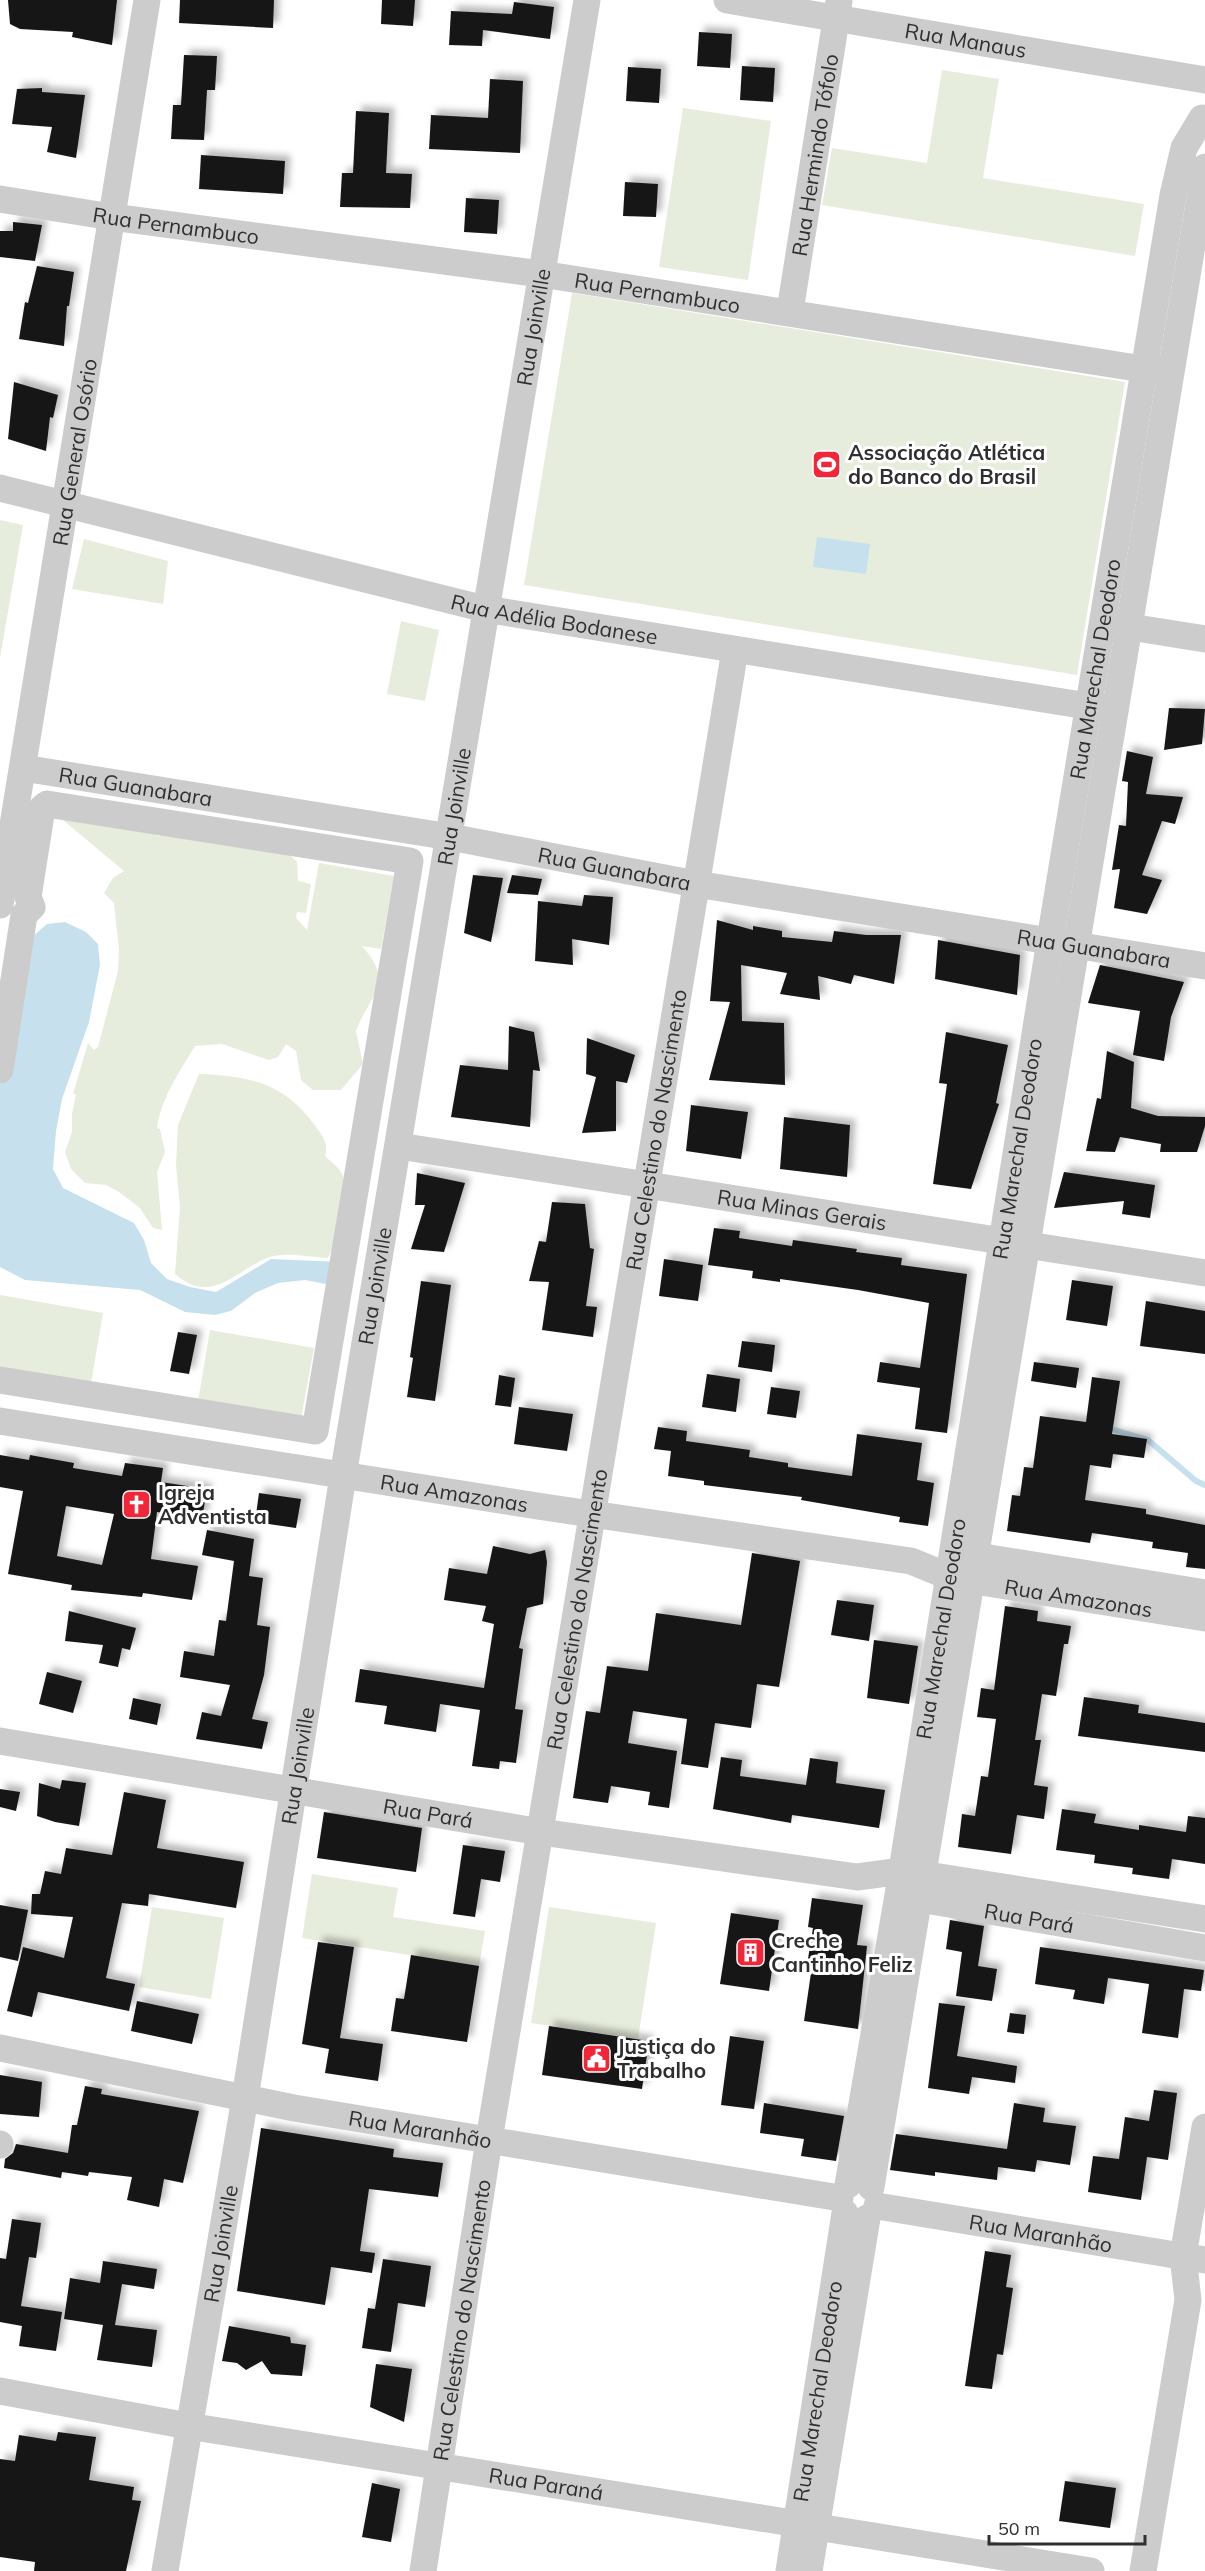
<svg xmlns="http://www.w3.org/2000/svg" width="1205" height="2571" viewBox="0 0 1205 2571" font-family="Mulish,sans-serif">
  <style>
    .green { fill: #e6eddc }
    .water { fill: #c7e0ee }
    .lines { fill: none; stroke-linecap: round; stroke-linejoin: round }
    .stream { stroke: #c7e0ee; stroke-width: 6 }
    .building { fill: #161616; fill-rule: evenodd; filter: url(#shadow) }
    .minor { stroke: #ccc; stroke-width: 27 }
    .labels { text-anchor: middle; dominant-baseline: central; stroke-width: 6; stroke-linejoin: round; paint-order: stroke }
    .street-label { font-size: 21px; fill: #2f2f2f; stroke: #fff }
    .poi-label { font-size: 21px; font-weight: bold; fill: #2f2f2f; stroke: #fff; text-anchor: start }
  </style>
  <defs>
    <filter id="shadow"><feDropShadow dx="5.5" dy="-5.5" stdDeviation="3" flood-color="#0004"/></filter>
  </defs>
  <rect width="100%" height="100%" fill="#fff"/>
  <!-- green -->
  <path class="green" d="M942,70L999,79L983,178L1144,204L1135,256L822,205L832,148L927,163Z
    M683,108L771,121L748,280L659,267Z
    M572,293L1125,382L1077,675L524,585Z
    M0,520L23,525L0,658Z
    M84,539L168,561L163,604L72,589Z
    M401,621L439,630L425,701L387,694Z
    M51,810L150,827L158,836L171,829L287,852L297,862L298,881L311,884L306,913L297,912L296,918L307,930L319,863L394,876L381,949L362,946C396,984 369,995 356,1031L363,1064L341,1090H313L301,1080L296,1051L286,1044L278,1057L269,1060L222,1044L195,1046C180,1071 161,1098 157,1128L160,1129L165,1152L157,1172L162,1230L153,1228L140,1208L119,1192L106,1185L85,1183L71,1169L65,1152L72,1132V1114L76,1094H73L88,1043L94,1050L98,1047L118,971L119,950L114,903L104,893L113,878L124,871Z
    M199,1074C250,1076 285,1083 316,1127C323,1136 329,1145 325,1156C330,1161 339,1167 342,1174C352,1196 338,1238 328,1258C309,1257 284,1251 267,1258C235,1271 211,1306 175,1274L180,1207L176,1165L178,1125Z
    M0,1295L103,1313L91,1383L0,1368Z
    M210,1330L314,1348L301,1419L198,1401Z
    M312,1874L398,1888L393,1917L485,1931L479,1966L302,1938Z
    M152,1907L224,1918L211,1999L139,1987Z
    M549,1907L656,1923L638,2039L531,2023Z"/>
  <!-- water -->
  <path class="water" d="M817,537L870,544L866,574L813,567Z
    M65,922L86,932L98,944L100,965L89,1022L62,1099L56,1131L53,1169L63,1188L134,1223L144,1240L151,1263L167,1279L190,1287L216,1292L271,1259L340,1262L336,1286L305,1280L278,1283L255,1293L231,1311L215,1315L185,1312L140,1290L25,1280L0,1267V1083L4,1075L32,937L47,924Z"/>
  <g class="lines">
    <!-- stream -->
    <path class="stream" d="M1115,1430L1148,1440L1196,1481L1205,1485"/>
  </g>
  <!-- building -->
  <path class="building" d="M8,0H117L112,45L72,37L73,32L20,29L10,24Z
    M180,0H274L273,28L179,23Z
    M382,0H415L413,26L381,24Z
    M514,2L554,7L550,39L483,30L482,46L449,45L451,11L512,14Z
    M699,32L732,34L730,68L697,66Z
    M184,55L217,56L215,90H207L204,140L171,139L173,105H181Z
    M742,66L775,68L773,102L740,100Z
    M628,67L661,69L659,103L626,101Z
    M490,79L523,81L520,153L429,149L431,115L488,118Z
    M42,88V92L85,95L76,158L47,152L52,127L12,124L17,89Z
    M356,111L389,113L386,173L412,174L410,208L340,207L342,173H353Z
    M201,155L285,161L283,194L199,189Z
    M625,182L658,184L656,217L623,216Z
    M466,198L499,200L497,234L464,232Z
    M13,222L42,225L35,261L0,257V231H13Z
    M37,266L74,272L69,306H67L64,346L19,339L25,302L28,303Z
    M14,382L58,395L53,418L50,417L46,451L8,439Z
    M1169,708L1205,709L1202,744L1164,750Z
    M1127,751L1153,757L1146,794L1183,797L1175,824L1162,821L1142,875L1162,880L1147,914L1114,908L1120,869L1112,870L1119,825L1126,826L1128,782L1122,781Z
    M473,875L503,878L491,942L464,933Z
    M512,875L542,879L538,895L507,893Z
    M584,895L613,897L609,945L572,939L573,965L535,961L538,901L582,906Z
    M717,920L753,930V926L782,931V937L832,942L834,931L866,935H901L894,984L854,975L851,984L818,976L820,1000L780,994L787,973L741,965L742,1021L784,1023L785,1085L709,1080L730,1002L710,1001Z
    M938,940L1020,955L1017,995L935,979Z
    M1100,965L1184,982L1171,1017L1164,1061L1133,1055L1140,1011L1088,1003Z
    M509,1026L534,1032L540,1071L533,1070L530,1127L451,1117L460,1065L508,1070Z
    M946,1032L1008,1045L996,1103L999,1104L971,1189L933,1184L947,1084L939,1083Z
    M587,1038L635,1055L627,1083L616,1081V1131L582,1133L596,1077L586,1074Z
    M1107,1051L1134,1062L1131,1108L1158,1116L1205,1117V1126L1197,1152H1160L1161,1144L1120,1137L1115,1152L1086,1151L1097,1098L1101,1099Z
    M691,1105L748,1112L741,1159L686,1151Z
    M784,1117L850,1125L847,1177L780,1169Z
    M1064,1172L1155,1185L1150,1218L1122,1214L1124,1201L1054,1208Z
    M417,1173L465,1183L444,1252L411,1249L425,1205H415Z
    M552,1202L585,1204L590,1248L594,1249L586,1306L597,1307L593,1337L542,1330L549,1282L529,1281L539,1241L546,1242Z
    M714,1228L740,1231L739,1238L792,1246L793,1240L857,1249L856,1252L902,1258L901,1265L967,1274L947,1433L915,1429L920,1388L877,1382L880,1362L920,1368L929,1303L858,1290L780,1279V1282L752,1278L753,1271L708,1265Z
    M664,1259L703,1265L698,1301L659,1296Z
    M1072,1280L1113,1286L1107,1326L1066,1320Z
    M421,1281L451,1285L435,1401L407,1397L413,1358L410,1357Z
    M1146,1301L1205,1311V1354L1140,1346Z
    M178,1332L197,1335L189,1374L170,1371Z
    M742,1341L775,1345L772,1372L738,1367Z
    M1034,1362L1079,1368L1076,1388L1031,1381Z
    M707,1374L740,1379L736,1412L702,1407Z
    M499,1375L515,1378L511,1407L495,1405Z
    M1092,1377L1120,1381L1112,1434L1147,1439L1144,1458L1113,1454L1111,1468L1090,1465L1085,1500L1146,1509V1514L1205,1525V1569L1186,1567L1188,1553L1152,1548L1153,1542L1092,1533L1090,1543L1007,1531L1012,1495L1020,1496L1024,1467L1033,1468L1040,1416L1086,1422Z
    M771,1387L800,1391L796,1418L767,1414Z
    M519,1407L573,1414L567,1451L514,1444Z
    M658,1427L687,1431L686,1441L750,1450L749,1457L788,1463V1467L852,1476L857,1434L922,1443L917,1480L934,1483L928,1526L899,1522L900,1517L801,1500L802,1497L704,1485V1481L668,1476L671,1451L654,1449Z
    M0,1455L29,1460L30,1455L74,1463L73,1468L122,1476L125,1463L163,1468L161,1482L207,1489L202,1519L157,1512L151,1559L198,1566L192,1600L143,1593L142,1597L71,1590L72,1585L8,1574L23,1491L0,1487ZM66,1506L114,1514L102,1565L57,1556Z
    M259,1493L301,1499L296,1528L255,1522Z
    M207,1530L254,1539L249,1576L263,1578L257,1625L270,1627L264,1675L252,1719L268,1722L262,1749L196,1739L202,1712L221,1716L230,1685L180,1677L184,1651L214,1656L219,1620L226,1621L234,1561L202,1555Z
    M493,1546L530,1554L545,1550L547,1562L543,1604L527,1608L519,1648L523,1649L515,1709L523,1710L516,1763L500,1761L499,1769L472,1766L480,1710L440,1704L436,1732L384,1724L387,1706L355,1702L360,1669L484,1688L494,1624L482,1621L486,1606L444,1600L449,1568L487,1574Z
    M752,1553L800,1561L779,1687L757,1684L751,1728L715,1723L708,1768L681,1764L687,1719L633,1711L628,1743L677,1751L669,1808L648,1805L650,1792L611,1786L608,1803L573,1798L586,1711L600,1713L607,1666L648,1671L656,1613L741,1625Z
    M837,1600L874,1605L869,1641L831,1635Z
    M1005,1606L1038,1611L1037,1621L1071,1626L1068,1644H1064L1056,1696L1042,1694L1035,1740H1041L1034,1785L1048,1787L1044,1819L1017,1815L1011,1854L958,1847L962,1814L975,1816L981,1776L988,1777L996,1719L977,1717L981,1688L994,1690Z
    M69,1611L136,1628L130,1650L122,1648L118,1667L99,1663L103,1645L65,1641Z
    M874,1640L918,1646L909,1704L867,1698Z
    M47,1672L82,1681L73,1713L39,1704Z
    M1084,1697L1139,1705L1138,1713L1205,1723V1752L1078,1736Z
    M133,1698L161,1704L157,1725L129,1719Z
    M721,1757L742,1760L740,1776L806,1785L810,1758L838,1762L836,1783L885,1790L879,1828L792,1815L791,1823L713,1809Z
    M62,1780L86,1783L79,1826L55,1822L37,1816L39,1783L60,1789Z
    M0,1789L20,1792L16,1811L0,1807Z
    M124,1792L166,1800L157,1848L244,1862L236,1908L149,1894L148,1906L122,1903L106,1978L135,1984L129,2011L38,1992L32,2017L7,2011L23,1947L64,1958L73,1917L31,1914L32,1894H40L45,1871L61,1874L66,1848L112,1855Z
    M1062,1809L1096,1814L1094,1823L1139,1830V1825L1186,1832L1188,1816L1205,1818V1864L1172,1859L1169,1879L1132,1874L1133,1868L1094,1863L1095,1855L1056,1850Z
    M324,1812L422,1828L416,1872L317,1858Z
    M463,1845L505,1851L500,1882L481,1879L475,1917L453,1914Z
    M812,1898L863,1905L857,1945L867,1946L858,2029L804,2021L812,1966L807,1965L813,1928L808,1927Z
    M0,1905L28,1910L18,1961L0,1957Z
    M731,1913L779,1920L769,1991L720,1984Z
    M950,1920L984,1926L978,1966L997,1969L992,2001L956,1996L962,1952L946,1949Z
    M318,1942L354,1947L340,2038L383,2044L378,2081L325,2073L329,2049L302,2044Z
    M1040,1947L1204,1970L1201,1991L1184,1989L1178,2038L1142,2033L1149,1984L1108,1978L1104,2004L1073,1999L1075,1990L1035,1984Z
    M411,1955L479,1966L467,2042L391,2031L396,1998L404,1999Z
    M137,2001L199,2014L192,2044L131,2031Z
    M939,2003L965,2006L957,2056L1017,2066L1015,2083L972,2077L969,2094L928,2088Z
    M1010,2013L1026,2015L1024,2034L1007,2032Z
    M549,2026L649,2041L642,2089L542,2075Z
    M730,2036L764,2041L754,2109L721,2105Z
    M0,2075L42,2082L39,2117L0,2114Z
    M85,2086L102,2089L101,2094L199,2111L183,2183L164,2179L159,2207L127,2200L132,2177L89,2172L88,2176L62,2172L61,2178L4,2168L5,2159L13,2153L16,2144L68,2153L72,2125H77Z
    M1154,2090L1177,2093L1168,2160L1147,2157L1141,2200L1088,2192L1093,2156L1119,2159L1125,2117L1149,2121Z
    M764,2103L844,2116L836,2161L801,2156L804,2139L760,2133Z
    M1014,2103L1045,2108L1043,2122L1076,2126L1070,2165L1037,2160L1035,2172L998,2167L997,2180L935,2172V2176L890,2170L896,2134L1007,2149Z
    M261,2128L394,2149L393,2157L443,2163L438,2197L369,2189L360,2251L375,2253L372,2273L331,2267L325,2305L237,2291Z
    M12,2219L41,2223L36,2258L29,2257L21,2306L62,2312L56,2351L19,2346L22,2326L0,2322V2258L6,2259Z
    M985,2251L1011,2255L1006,2287L1013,2288L1003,2355L997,2354L992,2389L965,2386Z
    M383,2259L431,2266L425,2307L398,2303L391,2352L362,2348L368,2308L375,2309Z
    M103,2261L157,2269L154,2289L122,2284L115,2325L157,2330L152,2367L97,2360L103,2325L64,2319L70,2278L100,2283Z
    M229,2326L290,2337L291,2343L306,2345L302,2376L271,2374L262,2361L246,2370L237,2363L222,2361Z
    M376,2364L412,2369L404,2422L370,2407Z
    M58,2432L96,2437L89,2480L134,2487L132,2500L141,2501L126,2571H34L35,2562L0,2557V2459L15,2461L19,2435L56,2441Z
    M1065,2481L1116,2488L1110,2528L1059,2521Z
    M372,2483L400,2489L391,2542L362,2537Z"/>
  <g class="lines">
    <!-- minor -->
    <g class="minor">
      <path id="s1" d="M727,0L1205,80"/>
      <path id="s2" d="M0,199L112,217L541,274L1162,372"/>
      <path id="s3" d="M790,311L839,1"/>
      <path id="s4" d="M0,488L485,609L1106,709"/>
      <path d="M1111,624L1205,639"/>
      <path id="s5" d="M23,768L450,837L696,884L1205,966"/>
      <path id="s6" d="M0,905C51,604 98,302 147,0"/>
      <path d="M0,1070L24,915L32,907L28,897L42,808L47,804L410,861L315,1431L0,1380"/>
      <path id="s7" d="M399,1146L1205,1273"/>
      <path id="s8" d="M0,1421L544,1507L911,1561L950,1577L1205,1618"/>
      <path d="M959,1553L1205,1593"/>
      <path id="s9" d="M0,1741L541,1832L857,1877L902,1871L1205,1919"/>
      <path id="s10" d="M902,1896L1205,1948"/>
      <path id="s11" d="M0,2048L294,2108L840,2198"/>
      <path d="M0,2145V2144"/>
      <path id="s12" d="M848,2185L898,1895L1050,940L1173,195L1184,148L1202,118"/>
      <path d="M871,2187L1205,167"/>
      <path id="s13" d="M877,2206L1205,2260"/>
      <path id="s14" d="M0,2391L188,2426L1091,2571"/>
      <path id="s15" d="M165,2571L245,2098L343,1476L587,0"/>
      <path id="s16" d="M423,2571L489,2140L735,650"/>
      <path id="s17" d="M789,2571L845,2213"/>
      <path d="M809,2571L867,2218"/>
      <path d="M1143,2571L1188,2300L1183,2256L1205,2127"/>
    </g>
  </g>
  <!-- icons -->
  <defs>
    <symbol id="stadium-square" viewBox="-11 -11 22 22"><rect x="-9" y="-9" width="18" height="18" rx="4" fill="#f12638" stroke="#fff"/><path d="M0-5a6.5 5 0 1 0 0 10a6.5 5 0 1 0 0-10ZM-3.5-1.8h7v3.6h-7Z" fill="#fff"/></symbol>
    <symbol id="church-square" viewBox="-11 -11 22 22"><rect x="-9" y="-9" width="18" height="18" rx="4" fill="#f12638" stroke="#fff"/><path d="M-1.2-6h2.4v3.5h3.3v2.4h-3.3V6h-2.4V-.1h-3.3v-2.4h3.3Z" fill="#fff"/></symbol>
    <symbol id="building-square" viewBox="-11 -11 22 22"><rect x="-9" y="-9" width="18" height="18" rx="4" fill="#f12638" stroke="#fff"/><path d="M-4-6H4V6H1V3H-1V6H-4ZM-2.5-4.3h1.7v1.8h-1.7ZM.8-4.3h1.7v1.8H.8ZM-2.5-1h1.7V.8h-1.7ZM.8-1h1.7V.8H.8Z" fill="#fff"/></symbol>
    <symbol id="civic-square" viewBox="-11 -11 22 22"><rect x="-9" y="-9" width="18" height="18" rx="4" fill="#f12638" stroke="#fff"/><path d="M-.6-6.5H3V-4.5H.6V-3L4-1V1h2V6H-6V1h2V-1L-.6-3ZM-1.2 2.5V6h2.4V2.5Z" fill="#fff"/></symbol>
  </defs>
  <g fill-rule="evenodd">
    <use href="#stadium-square" x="810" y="448" width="33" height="33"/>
    <use href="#church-square" x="120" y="1488" width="33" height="33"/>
    <use href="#building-square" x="734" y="1936" width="33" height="33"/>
    <use href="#civic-square" x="580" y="2042" width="33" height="33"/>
  </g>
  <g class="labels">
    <!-- street labels -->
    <g class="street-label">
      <text stroke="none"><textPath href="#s1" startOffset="242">Rua Manaus</textPath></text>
      <text stroke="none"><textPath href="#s3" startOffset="158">Rua Hermindo Tófolo</textPath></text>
      <text stroke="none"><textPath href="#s2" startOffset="178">Rua Pernambuco</textPath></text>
      <text stroke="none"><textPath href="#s2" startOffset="664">Rua Pernambuco</textPath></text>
      <text stroke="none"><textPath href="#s15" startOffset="2274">Rua Joinville</textPath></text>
      <text stroke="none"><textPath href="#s6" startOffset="459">Rua General Osório</textPath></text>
      <text stroke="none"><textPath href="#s4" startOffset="570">Rua Adélia Bodanese</textPath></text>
      <text stroke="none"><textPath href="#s12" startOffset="1536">Rua Marechal Deodoro</textPath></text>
      <text stroke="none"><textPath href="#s5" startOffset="114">Rua Guanabara</textPath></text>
      <text stroke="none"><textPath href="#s15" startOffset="1788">Rua Joinville</textPath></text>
      <text stroke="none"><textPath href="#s5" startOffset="600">Rua Guanabara</textPath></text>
      <text stroke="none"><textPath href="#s5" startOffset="1086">Rua Guanabara</textPath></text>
      <text stroke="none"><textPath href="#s16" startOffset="1460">Rua Celestino do Nascimento</textPath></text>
      <text stroke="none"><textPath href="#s12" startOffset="1050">Rua Marechal Deodoro</textPath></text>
      <text stroke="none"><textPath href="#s7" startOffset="408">Rua Minas Gerais</textPath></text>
      <text stroke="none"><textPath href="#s15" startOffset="1302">Rua Joinville</textPath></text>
      <text stroke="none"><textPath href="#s8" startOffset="460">Rua Amazonas</textPath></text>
      <text stroke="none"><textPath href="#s8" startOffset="1094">Rua Amazonas</textPath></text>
      <text stroke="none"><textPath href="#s16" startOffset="974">Rua Celestino do Nascimento</textPath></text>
      <text stroke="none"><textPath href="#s12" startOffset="564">Rua Marechal Deodoro</textPath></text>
      <text stroke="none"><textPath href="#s15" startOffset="816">Rua Joinville</textPath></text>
      <text stroke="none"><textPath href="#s9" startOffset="434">Rua Pará</textPath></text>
      <text stroke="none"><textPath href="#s10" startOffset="129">Rua Pará</textPath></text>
      <text stroke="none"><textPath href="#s11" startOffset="428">Rua Maranhão</textPath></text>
      <text stroke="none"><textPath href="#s13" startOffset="166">Rua Maranhão</textPath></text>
      <text stroke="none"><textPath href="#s15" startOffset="332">Rua Joinville</textPath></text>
      <text stroke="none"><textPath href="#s16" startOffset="254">Rua Celestino do Nascimento</textPath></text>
      <text stroke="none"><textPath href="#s17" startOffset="182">Rua Marechal Deodoro</textPath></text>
      <text stroke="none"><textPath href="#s14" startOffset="554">Rua Paraná</textPath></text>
    </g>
    <!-- poi labels -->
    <g class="poi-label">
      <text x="848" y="452">Associação Atlética<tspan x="848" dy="24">do Banco do Brasil</tspan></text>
      <text x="158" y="1492">Igreja<tspan x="158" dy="24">Adventista</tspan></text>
      <text x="771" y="1940">Creche<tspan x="771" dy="24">Cantinho Feliz</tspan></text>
      <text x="617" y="2046">Justiça do<tspan x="617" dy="24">Trabalho</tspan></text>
    </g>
  </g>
  <!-- scale -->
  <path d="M989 2535v9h156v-9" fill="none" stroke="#2f2f2f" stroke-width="3"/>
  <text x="998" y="2535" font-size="18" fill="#2f2f2f" stroke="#ffffff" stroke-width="4.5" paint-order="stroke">50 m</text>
</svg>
